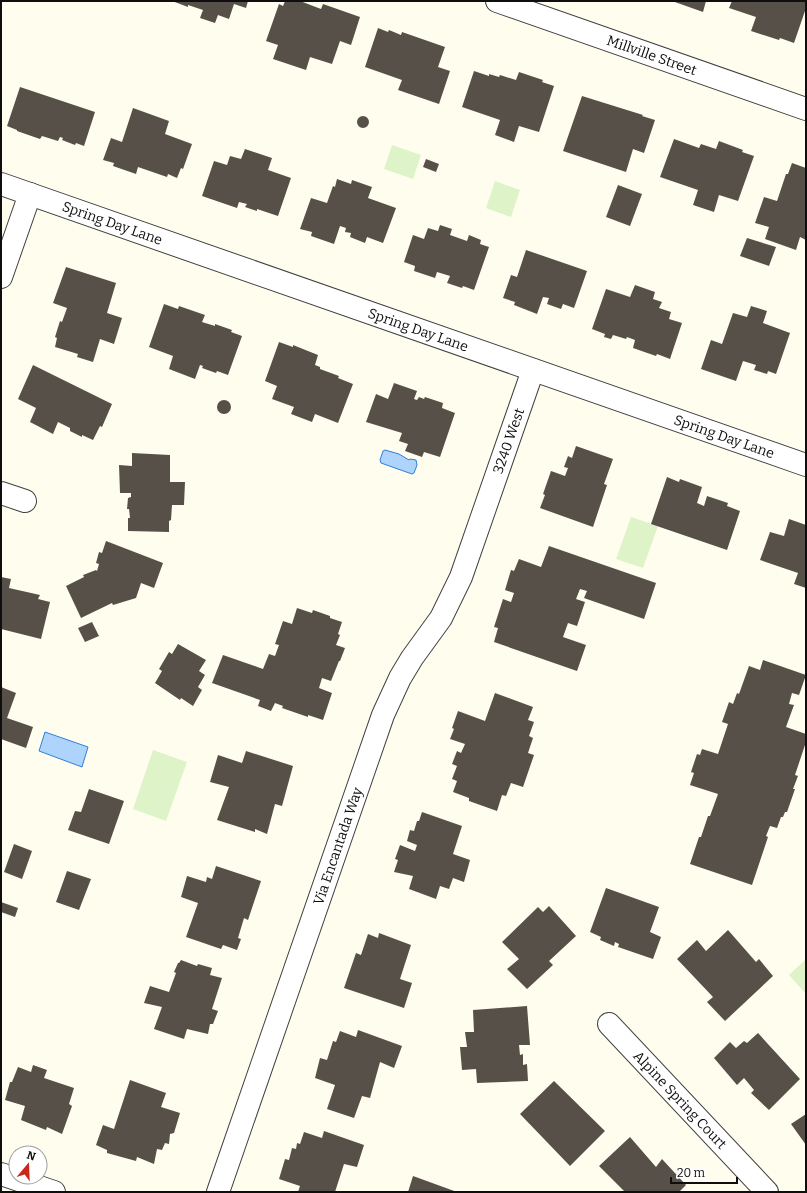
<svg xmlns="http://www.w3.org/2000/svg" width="807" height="1193" viewBox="0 0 807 1193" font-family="Bitter,serif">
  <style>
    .pitch { fill: #def3c7 }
    .water { fill: #aed4fb; stroke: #2f7fd8 }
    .building { fill: #575049 }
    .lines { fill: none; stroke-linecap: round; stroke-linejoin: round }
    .street-casing { stroke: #414141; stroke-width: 24 }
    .street { stroke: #fff; stroke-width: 22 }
    .labels { text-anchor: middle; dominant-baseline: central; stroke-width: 4; stroke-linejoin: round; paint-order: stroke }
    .street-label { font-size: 14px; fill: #0e0e0e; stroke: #fff }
  </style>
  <rect width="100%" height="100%" fill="#fffeee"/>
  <!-- pitch -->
  <path class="pitch" d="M392,145L421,155L413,179L384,169Z
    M495,181L520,190L511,217L486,208Z
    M631,517L658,526L643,568L616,559Z
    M153,750L187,762L166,821L133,809Z
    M806,959V994L789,975Z"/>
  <!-- water -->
  <path class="water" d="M385,450L399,454L409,460L410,459L416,460L417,465L414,473L412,474L381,463L380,460L383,451Z
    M45,732L88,747L82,767L39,751Z"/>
  <!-- building -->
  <path class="building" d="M172,1H248L246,8L234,4L229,19L218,15L215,23L200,18L203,10L188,5V7Z
    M285,1H300L321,9L323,4L360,17L351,45L340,41L332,64L310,57L306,70L273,59L278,45L266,41L279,4L283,6Z
    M672,1H706L703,12Z
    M732,1H806V8L794,43L780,38L779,40L751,31L756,17L729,8Z
    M378,28L388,32L389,30L401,35L402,32L445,47L438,67L450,71L439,104L398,90L402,80L365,67Z
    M474,71L489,76V74L499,77L500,75L516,80L519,72L543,80L542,82L554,86L539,132L519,126L514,142L495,135L500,120L462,107Z
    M20,87L95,112L84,146L76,143L75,145L62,140L63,138L60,137L58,141L42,136L40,139L17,131V130L7,126Z
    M582,96L643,115L642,116L655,120L644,153L633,149L626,172L563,151Z
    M133,108L169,121L165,134L192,144L183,169L181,168L177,178L168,174L167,177L138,167L136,174L113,166L114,163L103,160L111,138L122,142Z
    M357 122a6 6 0 1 1 12 0a6 6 0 1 1-12 0Z
    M674,139L699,148L701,144L716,149L719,141L743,150L742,152L754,156L738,201L719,195L714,212L693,205L698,190L660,177Z
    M245,149L272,158L268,170L291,178L278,216L257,209V211L245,207L247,204L239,202L237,208L202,196L214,161L227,165L230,156L241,159Z
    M426,159L439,164L436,172L423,167Z
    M792,163L806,168V240L800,237L796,250L765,239L769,227L755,223L764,197L777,201L786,174H788Z
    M337,179L351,184L352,180L372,187L368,198L396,208L383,243L367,237L365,243L350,237L351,233L345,232L346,228L340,226L334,244L311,236L312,232L300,229L311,198L327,203L333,186L335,187Z
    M618,185L642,194L630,226L606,217Z
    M440,225L452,229L450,235L467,241L469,235L481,240L480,244L489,247L474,290L463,286L462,288L447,283L450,276L437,272L435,278L414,271L415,266L404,262L413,235L424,239L428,228L438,231Z
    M747,238L776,247L769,266L740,256Z
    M526,250L587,271L574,308L563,304L561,309L547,304L549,298L543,297L537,314L514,305L515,302L503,298L511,275L517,277Z
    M66,267L116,283L107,313L122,318L114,344L100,339L93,362L77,357L78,354L55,347L57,338L55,337L60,321L62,322L67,308L53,303Z
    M635,285L655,292L653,299L662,302L659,308L671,312L669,319L682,323L670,359L657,354L656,356L633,348L635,340L627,337L626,339L613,335L611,339L604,337L605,334L592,329L606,289L630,297Z
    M164,304L178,309L179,306L205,315L202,322L215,326V324L232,330L231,332L242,336L228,375L217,371L216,373L202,368L203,366L200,365L195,379L169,369L173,356L149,347Z
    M751,306L767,311L763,323L790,333L776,374L768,371L767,374L754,370L756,365L743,361L736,381L701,369L711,340L722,344L733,313L747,317Z
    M279,342L293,347V345L318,355L315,365L320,367V369L339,376L338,378L353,384L338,423L315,414L312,422L291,414L294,407L272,399L277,386L265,381Z
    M33,365L112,404L102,427L100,426L93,440L82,435V437L70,431V428L58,422L53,434L30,422L36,408L18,399Z
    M394,383L417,391L414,399L417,400L419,397L424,399L425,397L443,403L442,408L455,413L440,457L424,452L422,457L405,451L408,444L399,441L402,433L366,422L376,394L388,399Z
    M217 407a7 7 0 1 1 14 0a7 7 0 1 1-14 0Z
    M576,446L613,459L604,484L607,485L593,527L540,508L545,495L543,494L551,471L565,476L568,468L564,467L568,456L572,458Z
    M132,453L170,455V482H185L184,505H172L171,520L169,521V532L128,531V518H130L129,509H127L128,498L131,497V493H120L119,465L132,466Z
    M667,477L679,482L680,479L702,487L697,503L704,506L707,496L728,503L727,506L740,511L727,550L651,524Z
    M789,519L806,525V588L794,584L798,573L760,560L770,532L784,536Z
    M106,541L163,563L154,588L141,583L136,598L113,605L112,603L81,618L66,586L84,577L83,575L96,570L97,571L99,564L96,563L99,552L102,553Z
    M549,546L656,583L644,619L584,598L587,591L580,589L576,599L585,602L577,626L568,623L563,637L586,645L577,671L494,642L498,628L494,627L503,599L511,602L514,593L505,590L511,570L514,571L519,559L541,567Z
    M1,577L11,579L9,588L40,595L38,599L50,602L41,639L1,629Z
    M297,608L312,613L313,610L330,616V618L342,622L338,634L340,635L336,645L345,648L340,661H339L331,681L322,678L319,688L332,693L323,720L308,715V717L282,708L283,706L275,703L271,711L258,706L260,700L212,683L223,655L263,669L269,654L275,656L279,645L275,644L283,621L292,624Z
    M92,622L99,636L85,642L78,628Z
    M178,644L206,660L199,671L205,675L198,687L202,690L193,706L181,698L180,700L155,683L162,671L159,669L169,652L172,654Z
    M763,660L806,675L799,695L792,693L789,704L794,705L786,727L806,734V742L795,775L798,776L793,789H795L787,812H785L783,817H781L777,828L770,826L766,836L768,837L752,885L690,864L699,837H701L708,816H710L718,794L690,785L694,773L691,772L697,754L700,755L702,749L718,754L728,724L722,722L729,702L733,704L737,693L739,694L749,666L760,670Z
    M1,687L16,693L7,718L33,727L26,748L1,739Z
    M495,693L533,707L528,720L534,722L529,736L533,738L528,753L534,755L523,787L511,783L506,796L502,795L497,811L469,801V798L453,792L457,781L452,779L457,766L452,764L457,751L461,753L465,744L450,739L454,729L452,728L458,711L485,721Z
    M246,751L293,766L282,806L275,804L267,834L255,829V832L217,820L229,787L210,782L218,755L242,763Z
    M89,789L124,801L109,844L68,830L75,811L81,812Z
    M422,812L462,826L453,854L470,860L464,882L453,878L449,889L440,886L436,899L409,889L413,876L394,872L398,860L395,859L400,845L415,851L417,845L407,841L410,830L414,831L417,821H419Z
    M14,844L32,851L22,879L4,872Z
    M216,866L261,881L248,920L244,918L238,938L241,939L237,950L223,945L221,949L186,937L198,903L181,897L187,876L206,882L207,877L212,879Z
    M67,871L91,879L79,910L56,902Z
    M606,888L659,907L650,932L661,937L653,959L618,947L619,944L615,942L614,946L600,940L601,937L590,932Z
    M1,902L18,908L15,917L1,912Z
    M549,906L576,936L549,961L553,965L527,989L507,969L519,959L502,942L538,907L543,912Z
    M728,930L756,962L759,959L773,976L725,1021L707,1002L713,997L677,959L697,940L706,951Z
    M379,933L411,945L400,979L412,983L404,1008L344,988L356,953L361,955L368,934L378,938Z
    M181,960L197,966L198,964L212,968L210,975L222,978L212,1009L218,1011L213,1024H210L208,1034L187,1029L184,1039L154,1029L162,1007L144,1003L150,986L169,992L176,973L174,972L178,963H179Z
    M527,1006L530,1045H519L520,1055L523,1054V1065L527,1064L528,1081L477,1083L476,1069L462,1070L460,1047H467L465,1032H474L473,1010Z
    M358,1030L402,1046L394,1068L380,1062L370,1098L362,1096L354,1118L327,1109L335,1085L315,1078L320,1058L327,1060L333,1041L336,1042L340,1031L356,1037Z
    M758,1033L800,1079L769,1110L751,1093L754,1090L744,1078L737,1085L714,1058L730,1042L736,1048L744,1041L747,1043Z
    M33,1065L47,1070L44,1078L74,1088L69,1104L72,1106L62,1134L47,1127L46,1130L21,1120L25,1106L5,1100L10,1082H12L18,1067L31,1072Z
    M130,1080L166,1093L161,1107L180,1113L174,1133L170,1134L169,1144L165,1143L162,1150L157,1149L154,1164L137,1157L136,1161L107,1153V1150L96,1145L103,1125L114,1129Z
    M554,1081L605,1131L570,1166L520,1114Z
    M806,1114V1145L791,1124Z
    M324,1131L364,1145L357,1167L344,1164L335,1192H298L300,1186L279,1179L285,1159L289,1160L292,1148L296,1149L297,1143L300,1144L304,1132L322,1138Z
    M630,1137L656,1167L662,1159L686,1185L679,1192H625L599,1166Z
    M413,1176L457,1192H408Z"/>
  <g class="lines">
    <defs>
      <g id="street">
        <path id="s1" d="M497,1L806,109"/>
        <path id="s2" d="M1,184L806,465"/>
        <path d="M1,277L30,194"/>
        <path d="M1,493L25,501"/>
        <path id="s3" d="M609,1024L767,1192"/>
        <path d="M1,1174L54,1192"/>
        <path id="s4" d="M218,1192L383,715L400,678L412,658L441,618L461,577L533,370"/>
      </g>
    </defs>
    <!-- street casing -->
    <use href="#street" class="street-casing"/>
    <!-- street -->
    <use href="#street" class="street"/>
  </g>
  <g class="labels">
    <!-- street labels -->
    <g class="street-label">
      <text stroke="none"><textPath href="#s1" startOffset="164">Millville Street</textPath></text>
      <text stroke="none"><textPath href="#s2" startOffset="118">Spring Day Lane</textPath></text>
      <text stroke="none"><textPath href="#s2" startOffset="442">Spring Day Lane</textPath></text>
      <text stroke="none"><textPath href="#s2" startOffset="766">Spring Day Lane</textPath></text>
      <text stroke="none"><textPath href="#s4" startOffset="808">3240 West</textPath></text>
      <text stroke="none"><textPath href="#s4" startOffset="366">Via Encantada Way</textPath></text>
      <text stroke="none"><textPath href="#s3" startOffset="104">Alpine Spring Court</textPath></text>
    </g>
  </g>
  <!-- border -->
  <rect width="807" height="1193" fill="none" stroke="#0e0e0e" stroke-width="4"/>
  <!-- north arrow -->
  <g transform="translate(28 1165) rotate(19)"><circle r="19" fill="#ffffff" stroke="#9f9f9f"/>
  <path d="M0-3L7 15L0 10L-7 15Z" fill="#c9281a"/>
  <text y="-6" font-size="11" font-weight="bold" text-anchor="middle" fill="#0e0e0e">N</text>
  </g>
  <!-- scale -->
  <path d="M671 1177v6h66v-6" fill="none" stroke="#0e0e0e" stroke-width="2"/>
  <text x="677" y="1177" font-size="12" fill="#0e0e0e" stroke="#ffffff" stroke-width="3" paint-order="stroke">20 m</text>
</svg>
